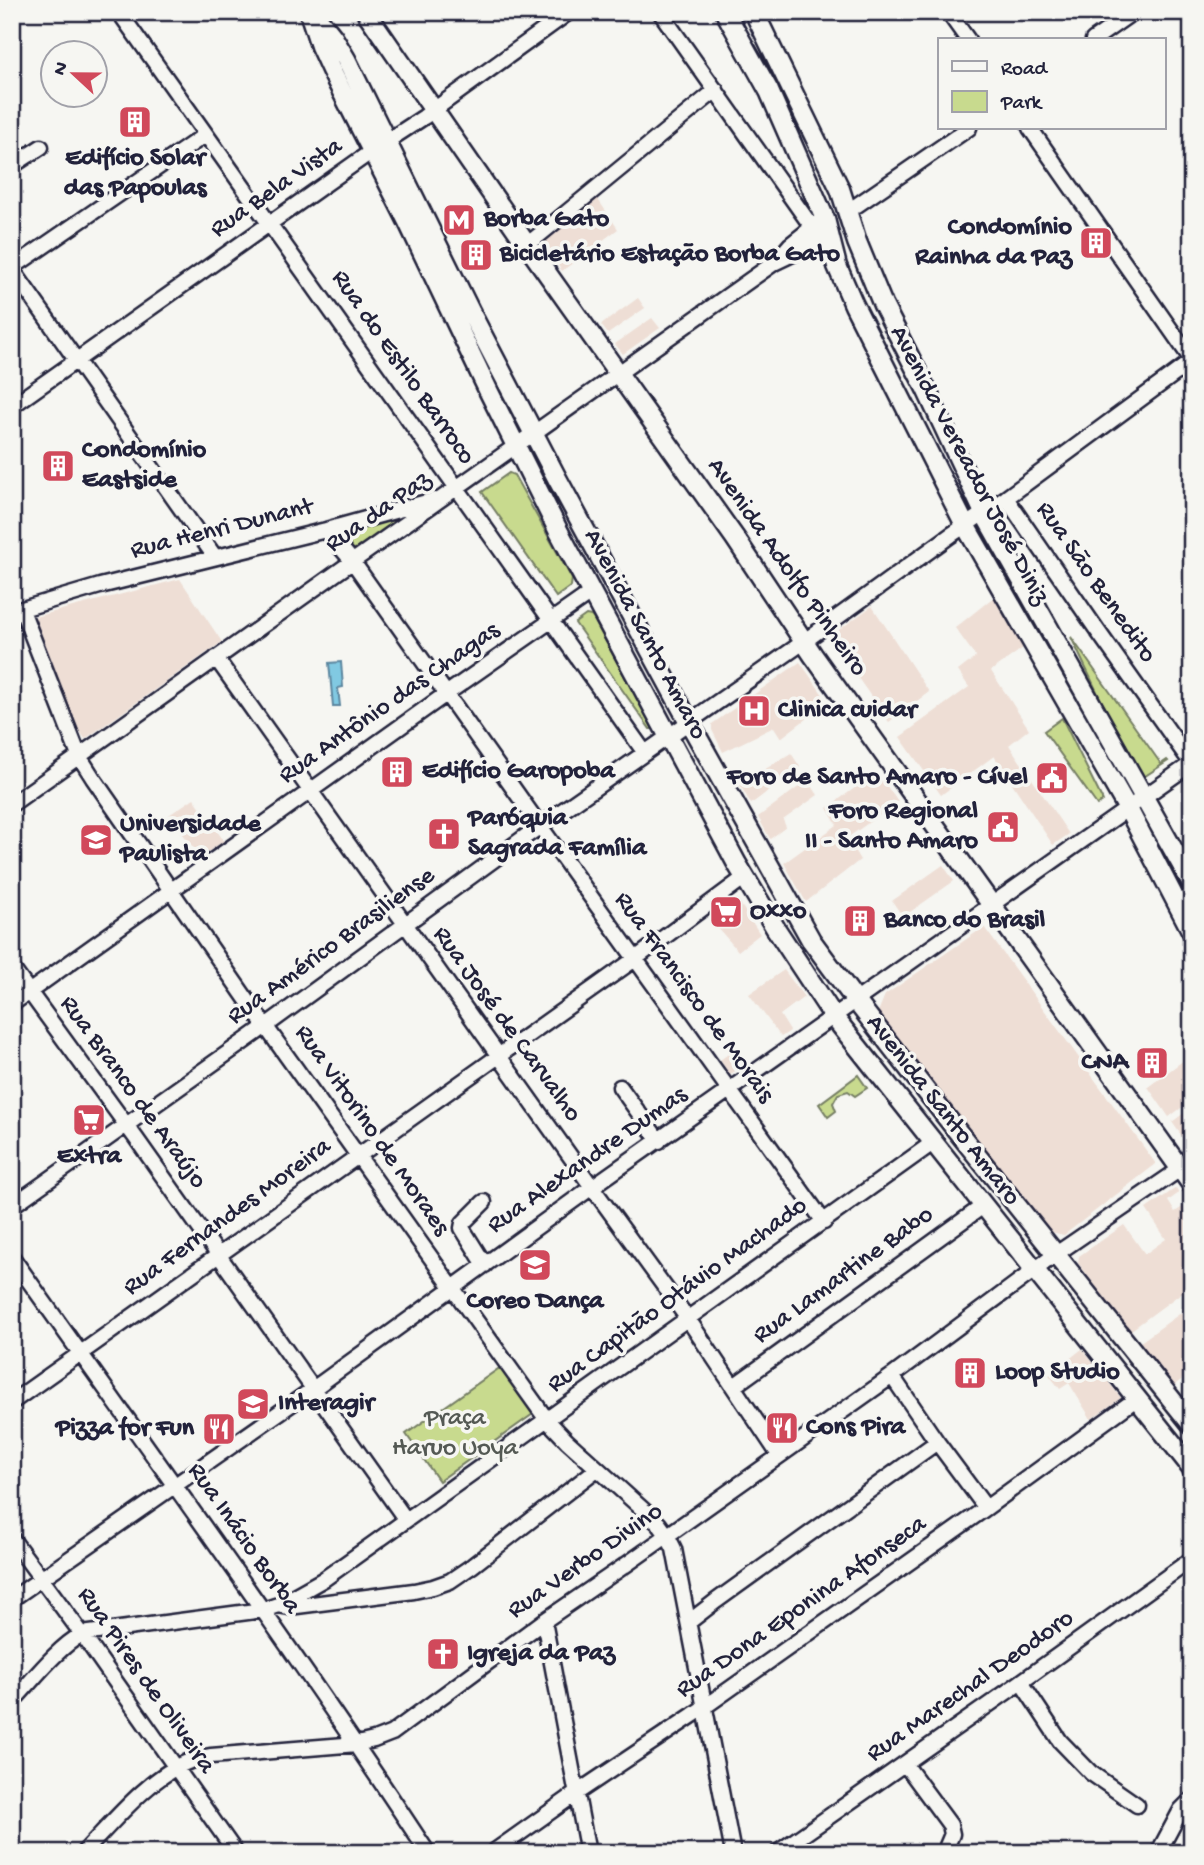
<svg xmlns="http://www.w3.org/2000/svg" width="1204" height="1865" viewBox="0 0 1204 1865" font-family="'Gochi Hand',sans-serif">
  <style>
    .built { fill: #eeded5 }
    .green { fill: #c8da8e; stroke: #757e64; stroke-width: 2 }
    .water { fill: #81c9e2; stroke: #5b869f; stroke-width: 2 }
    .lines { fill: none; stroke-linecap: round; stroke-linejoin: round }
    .minor-casing { stroke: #22223b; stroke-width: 19 }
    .major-casing { stroke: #22223b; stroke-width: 23 }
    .minor { stroke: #f6f6f2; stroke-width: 14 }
    .major { stroke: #f6f6f2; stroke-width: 18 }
    .labels { text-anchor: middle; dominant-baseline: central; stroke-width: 7; stroke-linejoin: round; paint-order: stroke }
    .poi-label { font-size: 26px; font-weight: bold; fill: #22223b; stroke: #f6f6f2; text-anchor: start }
    .street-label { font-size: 26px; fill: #22223b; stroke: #f6f6f2 }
    .park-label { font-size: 26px; fill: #545954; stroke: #f6f6f2 }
  </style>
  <rect width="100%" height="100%" fill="#f6f6f2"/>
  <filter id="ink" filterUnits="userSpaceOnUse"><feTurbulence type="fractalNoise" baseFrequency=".0143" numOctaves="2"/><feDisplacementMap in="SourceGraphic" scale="14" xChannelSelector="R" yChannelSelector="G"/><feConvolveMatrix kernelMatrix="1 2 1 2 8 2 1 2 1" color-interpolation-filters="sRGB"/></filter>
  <g filter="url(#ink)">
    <!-- built -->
    <path class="built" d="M597,198L618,229L562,271L540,241Z
      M638,298L645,308L608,334L601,325Z
      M652,318L660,328L623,354L615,344Z
      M180,579L222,642L85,739L75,724L34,617Z
      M995,596L1023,648L991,671L1029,729L1009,745L1069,834L1053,845L994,756L941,795L900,737L969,687L958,671L976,657L955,628Z
      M872,606L929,692L889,722L829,637Z
      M800,662L828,702L781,738L774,727L723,752L712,730V724Z
      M791,753L800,767L751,804L740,785Z
      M877,772L898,802L847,838L860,860L806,902L784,863L837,825L827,808Z
      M808,780L818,795L783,820L786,827L770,839L758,817Z
      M194,798L224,841L200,857L169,815Z
      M943,865L954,881L903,917L892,901Z
      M737,899L760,934L738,951L710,919Z
      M984,927L1156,1164L1064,1235L1051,1232L878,1012L885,995Z
      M784,970L804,997L780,1015L790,1031L781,1037L749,994Z
      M734,1050L744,1064L730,1075L720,1060Z
      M1188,1057L1192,1065V1100L1169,1117L1148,1087Z
      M1192,1107V1146H1191L1188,1145L1172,1122Z
      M1176,1188L1179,1193L1168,1201L1175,1212L1187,1204L1192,1211V1301L1184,1291L1130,1331L1078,1263L1079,1256L1124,1225L1145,1254L1166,1239L1146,1209Z
      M1192,1305V1372L1173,1386L1139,1343Z
      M1082,1349L1121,1398L1091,1419L1069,1383L1060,1389L1049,1375Z"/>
    <!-- green -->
    <path class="green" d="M509,473L514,475L572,579L571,586L556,597L482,492Z
      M422,509L354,558L330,531Z
      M586,615L591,616L593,618L652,726V729H650L575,623Z
      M1071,637L1161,764L1167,760L1168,761L1139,780Z
      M1062,718L1103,801L1097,805L1044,731Z
      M858,1075L867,1088L855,1096L848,1091L838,1094L833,1103L836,1111L828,1117L819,1104Z
      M501,1367L533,1414L439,1481L406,1434Z"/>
    <!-- water -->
    <path class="water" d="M341,662L343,687L338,688L340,706H333L329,663Z"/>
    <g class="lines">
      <defs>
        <path id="minor" d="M119,12L645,753
          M660,12L812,227
          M948,12L968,40
          M1093,40L1133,12
          M1030,128L1192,360
          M12,166L41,147
          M847,212L969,128
          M527,245L716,90
          M777,260L790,245L819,222
          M12,268L205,135
          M12,269L215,557
          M12,406L372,151L424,117L569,12
          M1006,498L1097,630L1192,764
          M326,530L353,562L540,826L824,1222
          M22,610L79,756L93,778L256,1013L547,1420L567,1441L659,1524L667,1535L674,1549L733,1853
          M12,612L100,586L326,530L434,500
          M216,658L592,1187L688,1319L779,1455
          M12,804C265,622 520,444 774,263L795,253L829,231
          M12,968L135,1137L406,1520
          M12,1004L446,694L592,592
          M620,1087L659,1141
          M484,1202L463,1223L462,1228L485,1265
          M12,1206L256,1033L529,834L795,648L951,535L1006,498L1192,361
          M12,1257C152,1455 295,1650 428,1853
          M892,1376L937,1442L986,1508
          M734,1386L983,1206
          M12,1402L635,959L745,877
          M12,1539L82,1634L236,1853
          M12,1599L313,1389L592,1187L1192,763
          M278,1605L289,1607L414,1591L433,1587L450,1581L472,1566L597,1469
          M544,1621L588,1853
          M689,1622L716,1601L937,1442
          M1021,1682L1060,1741L1091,1773L1137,1805
          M12,1702C33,1680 56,1649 82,1634L263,1610L278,1605L324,1579L934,1142
          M905,1764L950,1825L952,1834L944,1853
          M83,1853C112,1823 150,1776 190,1761C196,1759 204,1757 211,1756L357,1744L374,1740L392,1733L544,1621L627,1564L892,1376L1056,1254L1192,1161
          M492,1853L578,1792L693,1715L986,1508L1136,1399
          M777,1853L1021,1682L1192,1559
          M1158,1853L1181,1810L1192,1799"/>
        <path id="major" d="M309,12L320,46L331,70L407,220L489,392L558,530L737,864L776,929L834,1017L1192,1468
          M313,12L333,37L346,59L471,313L558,480L689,722L811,940L856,1001L954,1127L1192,1425
          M366,12L527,245L735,538L813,655L1192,1185
          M725,12L769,91L825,219L837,266L854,305L965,525L1128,809L1192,932
          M754,12L840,189L857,242L883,305L926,389L984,513L1192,883"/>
      </defs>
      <!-- minor casing -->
      <use href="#minor" class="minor-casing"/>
      <!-- major casing -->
      <use href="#major" class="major-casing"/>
      <!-- minor -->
      <use href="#minor" class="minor"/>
      <!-- major -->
      <use href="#major" class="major"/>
    </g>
  </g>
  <!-- icons -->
  <defs>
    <symbol id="building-square" viewBox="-11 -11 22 22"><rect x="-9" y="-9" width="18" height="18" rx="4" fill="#d1495b" stroke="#f6f6f2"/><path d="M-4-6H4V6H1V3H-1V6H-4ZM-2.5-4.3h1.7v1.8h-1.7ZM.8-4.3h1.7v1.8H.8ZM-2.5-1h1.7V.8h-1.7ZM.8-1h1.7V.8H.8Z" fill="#fff"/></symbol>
    <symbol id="metro-square" viewBox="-11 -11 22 22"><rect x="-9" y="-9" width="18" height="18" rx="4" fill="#d1495b" stroke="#f6f6f2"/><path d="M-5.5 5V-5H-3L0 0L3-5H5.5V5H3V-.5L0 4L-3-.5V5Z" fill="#fff"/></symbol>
    <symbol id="hospital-square" viewBox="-11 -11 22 22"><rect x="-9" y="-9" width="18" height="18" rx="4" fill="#d1495b" stroke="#f6f6f2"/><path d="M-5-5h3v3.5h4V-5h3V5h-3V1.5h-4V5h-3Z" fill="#fff"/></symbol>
    <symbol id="civic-square" viewBox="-11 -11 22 22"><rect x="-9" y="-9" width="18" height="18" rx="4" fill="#d1495b" stroke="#f6f6f2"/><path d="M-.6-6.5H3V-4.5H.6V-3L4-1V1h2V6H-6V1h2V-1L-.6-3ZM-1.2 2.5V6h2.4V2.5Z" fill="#fff"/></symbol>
    <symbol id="church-square" viewBox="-11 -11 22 22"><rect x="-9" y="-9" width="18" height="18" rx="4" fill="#d1495b" stroke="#f6f6f2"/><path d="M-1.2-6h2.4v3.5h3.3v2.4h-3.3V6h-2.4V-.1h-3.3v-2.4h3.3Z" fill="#fff"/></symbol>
    <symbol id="university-square" viewBox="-11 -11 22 22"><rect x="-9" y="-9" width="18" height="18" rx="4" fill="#d1495b" stroke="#f6f6f2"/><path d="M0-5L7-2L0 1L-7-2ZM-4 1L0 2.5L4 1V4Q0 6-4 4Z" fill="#fff"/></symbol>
    <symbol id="supermarket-square" viewBox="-11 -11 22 22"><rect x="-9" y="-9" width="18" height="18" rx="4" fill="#d1495b" stroke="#f6f6f2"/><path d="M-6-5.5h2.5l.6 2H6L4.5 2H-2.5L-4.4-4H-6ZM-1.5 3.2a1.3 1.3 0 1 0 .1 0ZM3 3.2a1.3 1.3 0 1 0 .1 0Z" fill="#fff"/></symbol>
    <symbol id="school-square" viewBox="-11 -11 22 22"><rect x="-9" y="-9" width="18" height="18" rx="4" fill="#d1495b" stroke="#f6f6f2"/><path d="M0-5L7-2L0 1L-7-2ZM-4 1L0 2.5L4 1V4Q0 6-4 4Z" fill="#fff"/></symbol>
    <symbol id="restaurant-square" viewBox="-11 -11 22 22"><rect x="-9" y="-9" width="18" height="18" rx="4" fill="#d1495b" stroke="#f6f6f2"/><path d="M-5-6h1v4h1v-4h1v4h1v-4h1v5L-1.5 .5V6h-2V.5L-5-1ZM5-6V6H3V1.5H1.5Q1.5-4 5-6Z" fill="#fff"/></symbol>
  </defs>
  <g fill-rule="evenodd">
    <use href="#building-square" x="116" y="103" width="38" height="38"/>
    <use href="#metro-square" x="440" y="201" width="38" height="38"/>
    <use href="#building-square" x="1077" y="224" width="38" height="38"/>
    <use href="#building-square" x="457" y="236" width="38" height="38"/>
    <use href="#building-square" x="39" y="447" width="38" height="38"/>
    <use href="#hospital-square" x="735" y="692" width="38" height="38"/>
    <use href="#building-square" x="378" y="753" width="38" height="38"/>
    <use href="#civic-square" x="1033" y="759" width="38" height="38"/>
    <use href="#civic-square" x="984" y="808" width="38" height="38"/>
    <use href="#church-square" x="425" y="815" width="38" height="38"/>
    <use href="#university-square" x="77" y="821" width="38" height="38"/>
    <use href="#supermarket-square" x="707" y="893" width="38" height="38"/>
    <use href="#building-square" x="841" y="902" width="38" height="38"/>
    <use href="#building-square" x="1133" y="1044" width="38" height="38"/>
    <use href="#supermarket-square" x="70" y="1101" width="38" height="38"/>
    <use href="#school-square" x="516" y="1246" width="38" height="38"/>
    <use href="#building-square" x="951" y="1354" width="38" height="38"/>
    <use href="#school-square" x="234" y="1385" width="38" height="38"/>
    <use href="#restaurant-square" x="763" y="1409" width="38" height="38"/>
    <use href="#restaurant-square" x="200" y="1410" width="38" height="38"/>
    <use href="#church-square" x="424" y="1635" width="38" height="38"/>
  </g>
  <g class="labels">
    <!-- poi labels -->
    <g class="poi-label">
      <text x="135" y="159" text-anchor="middle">Edifício Solar<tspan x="135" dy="30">das Papoulas</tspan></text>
      <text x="484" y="220">Borba Gato</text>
      <text x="1072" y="228" text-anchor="end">Condomínio<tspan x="1072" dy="30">Rainha da Paz</tspan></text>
      <text x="500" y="255">Bicicletário Estação Borba Gato</text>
      <text x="82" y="451">Condomínio<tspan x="82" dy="30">Eastside</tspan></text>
      <text x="778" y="711">Clinica cuidar</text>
      <text x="422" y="772">Edifício Garopoba</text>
      <text x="1028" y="778" text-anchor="end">Foro de Santo Amaro - Cível</text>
      <text x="978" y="812" text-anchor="end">Foro Regional<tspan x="978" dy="30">II - Santo Amaro</tspan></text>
      <text x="468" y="819">Paróquia<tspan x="468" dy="30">Sagrada Família</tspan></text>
      <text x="120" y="825">Universidade<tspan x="120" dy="30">Paulista</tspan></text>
      <text x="750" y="912">Oxxo</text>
      <text x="884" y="921">Banco do Brasil</text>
      <text x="1128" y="1063" text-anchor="end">CNA</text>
      <text x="89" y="1157" text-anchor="middle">Extra</text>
      <text x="535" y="1302" text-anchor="middle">Coreo Dança</text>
      <text x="995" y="1373">Loop Studio</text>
      <text x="278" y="1404">Interagir</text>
      <text x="806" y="1428">Cons Pira</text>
      <text x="194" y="1429" text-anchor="end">Pizza for Fun</text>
      <text x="467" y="1654">Igreja da Paz</text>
    </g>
    <!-- street labels -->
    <g class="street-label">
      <text transform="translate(277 189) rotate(-35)">Rua Bela Vista</text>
      <text transform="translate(402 368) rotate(55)">Rua do Estilo Barroco</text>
      <text transform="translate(968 466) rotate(62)">Avenida Vereador José Diniz</text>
      <text transform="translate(379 513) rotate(-35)">Rua da Paz</text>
      <text transform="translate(222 530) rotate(-14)">Rua Henri Dunant</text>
      <text transform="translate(786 568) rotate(55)">Avenida Adolfo Pinheiro</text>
      <text transform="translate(1095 583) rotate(55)">Rua São Benedito</text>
      <text transform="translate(644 635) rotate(62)">Avenida Santo Amaro</text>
      <text transform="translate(390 704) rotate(-35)">Rua Antônio das Chagas</text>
      <text transform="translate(332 947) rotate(-36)">Rua Américo Brasiliense</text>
      <text transform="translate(693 998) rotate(54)">Rua Francisco de Morais</text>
      <text transform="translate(506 1025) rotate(54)">Rua José de Carvalho</text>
      <text transform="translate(132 1093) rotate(54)">Rua Branco de Araújo</text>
      <text transform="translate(942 1111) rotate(52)">Avenida Santo Amaro</text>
      <text transform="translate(371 1131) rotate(55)">Rua Vitorino de Moraes</text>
      <text transform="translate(588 1161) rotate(-35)">Rua Alexandre Dumas</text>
      <text transform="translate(228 1218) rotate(-36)">Rua Fernandes Moreira</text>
      <text transform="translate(844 1276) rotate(-36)">Rua Lamartine Babo</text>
      <text transform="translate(678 1296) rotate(-36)">Rua Capitão Otávio Machado</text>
      <text transform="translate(243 1539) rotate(55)">Rua Inácio Borba</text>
      <text transform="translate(586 1562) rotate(-35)">Rua Verbo Divino</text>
      <text transform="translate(802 1608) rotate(-35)">Rua Dona Eponina Afonseca</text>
      <text transform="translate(145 1681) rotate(55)">Rua Pires de Oliveira</text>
      <text transform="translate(971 1687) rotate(-35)">Rua Marechal Deodoro</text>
    </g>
    <!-- park labels -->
    <g class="park-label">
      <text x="455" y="1419">Praça<tspan x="455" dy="30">Haruo Uoya</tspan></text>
    </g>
  </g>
  <!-- margin -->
  <rect width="1204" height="1865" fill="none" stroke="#f6f6f2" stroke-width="42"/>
  <rect x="21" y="21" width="1162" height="1823" fill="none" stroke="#22223b" stroke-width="2.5" filter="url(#ink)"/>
  <!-- legend -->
  <rect x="938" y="38" width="228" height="91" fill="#f6f6f2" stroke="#a1a1a9" stroke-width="2"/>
  <rect x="952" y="61" width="35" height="10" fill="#f6f6f2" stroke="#a1a1a9" stroke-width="2"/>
  <text x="1001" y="74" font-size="21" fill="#22223b">Road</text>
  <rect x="952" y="91" width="35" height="21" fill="#c8da8e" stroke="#a1a1a9" stroke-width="2"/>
  <text x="1001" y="108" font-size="21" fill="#22223b">Park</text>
  <!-- north arrow -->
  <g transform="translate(74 74) rotate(292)"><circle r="33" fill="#f6f6f2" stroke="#a1a1a9" stroke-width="2"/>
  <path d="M0-5L12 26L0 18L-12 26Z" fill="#d1495b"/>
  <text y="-10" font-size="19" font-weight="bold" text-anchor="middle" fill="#22223b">N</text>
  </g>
</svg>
